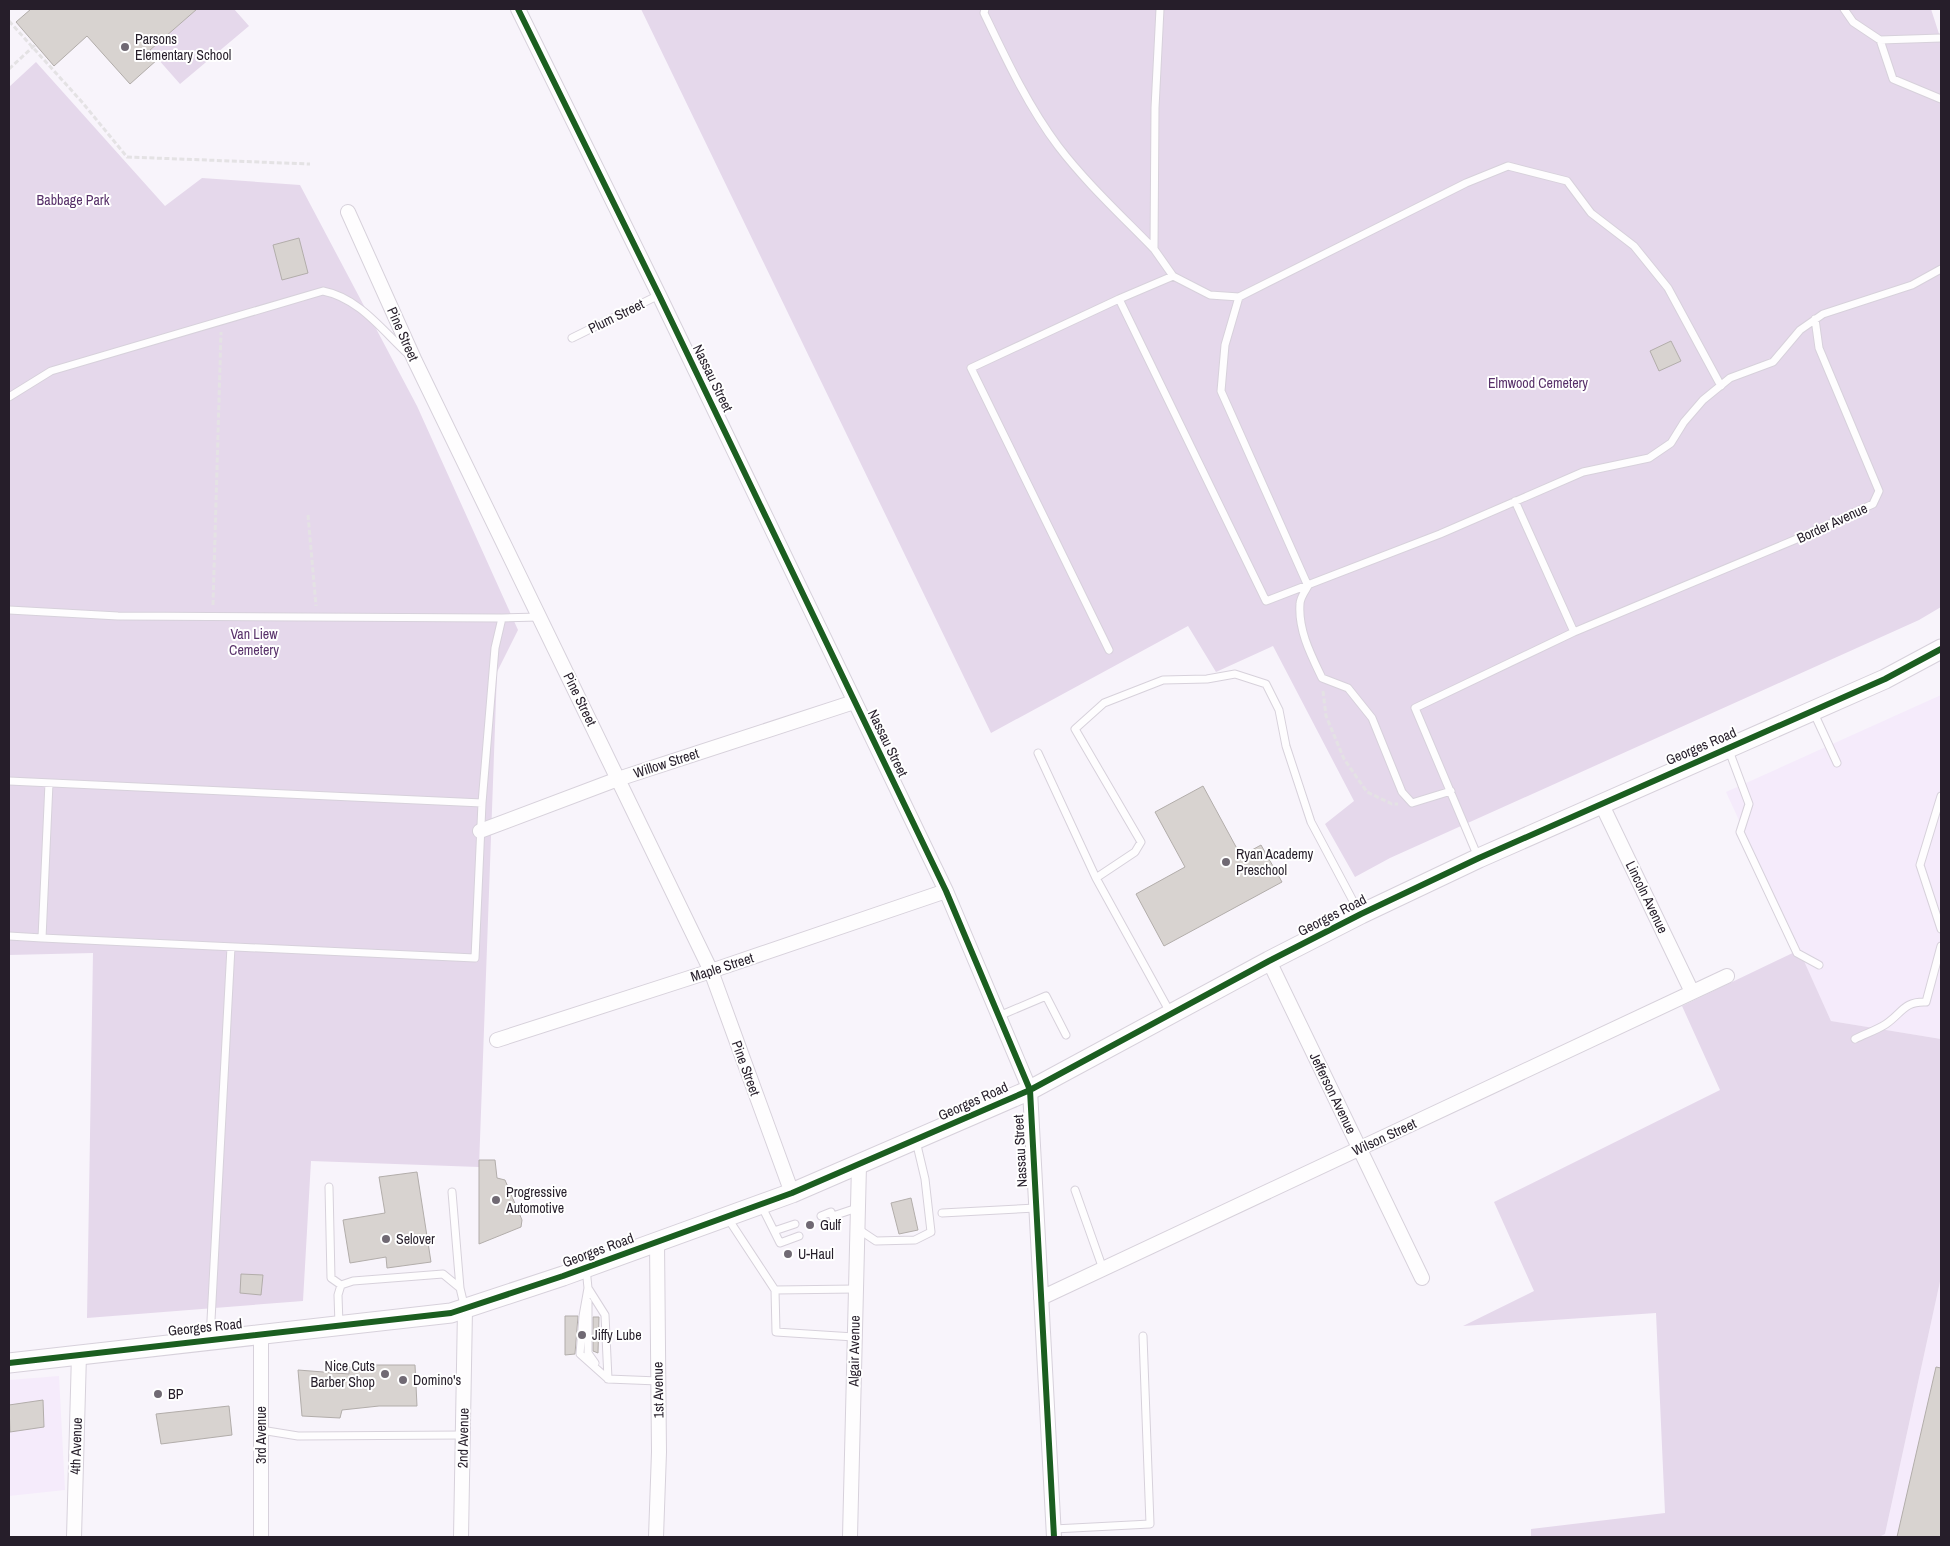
<svg xmlns="http://www.w3.org/2000/svg" width="1950" height="1546" viewBox="0 0 1950 1546" font-family="'Archivo Narrow',sans-serif">
  <style>
    .built { fill: #f5ebfb }
    .green { fill: #e5d8eb }
    .building { fill: #d8d3d0; stroke: #b2adaa }
    .lines { fill: none; stroke-linecap: round; stroke-linejoin: round }
    .lane-casing { stroke: #d7d1db; stroke-width: 9 }
    .street-casing { stroke: #d7d1db; stroke-width: 16 }
    .secondary-casing { stroke: #d7d1db; stroke-width: 21 }
    .path { stroke: #e4e2e4; stroke-width: 3; stroke-dasharray: 5 2.5; stroke-linecap: butt }
    .lane { stroke: #fefdfe; stroke-width: 7 }
    .street { stroke: #fefdfe; stroke-width: 14 }
    .secondary { stroke: #fefdfe; stroke-width: 19 }
    .cycleway-casing { stroke: #fff; stroke-width: 9 }
    .cycleway { stroke: #1b5e20; stroke-width: 6 }
    .poi-dot { fill: #706973; stroke: #fff; stroke-width: 2 }
    .labels { text-anchor: middle; dominant-baseline: central; stroke-width: 4; stroke-linejoin: round; paint-order: stroke }
    .poi-label { font-size: 14px; fill: #261e2a; stroke: #fff; text-anchor: start }
    .park-label { font-size: 14px; fill: #58316a; stroke: #fff }
    .street-label { font-size: 14px; fill: #261e2a; stroke: #fff }
  </style>
  <rect width="100%" height="100%" fill="#f8f4fb"/>
  <!-- built -->
  <path class="built" d="M1941,695V1039L1831,1021L1726,792Z
    M1941,1277V1537H1879L1885,1534Z
    M59,1376L65,1490L9,1496V1380Z"/>
  <!-- green -->
  <path class="green" d="M197,9H234L249,26L180,84L150,50Z
    M641,9H1931L1941,40V607L1919,620L1390,858L1355,877L1325,824L1354,801L1273,646L1216,672L1188,626L991,733Z
    M36,62L165,206L202,178L300,185L417,406L518,630L497,672L479,1167L311,1161L303,1301L87,1318L93,953L9,955V87Z
    M1799,950L1831,1021L1941,1039V1277L1885,1534L1879,1537H1531V1529L1665,1513L1656,1313L1463,1326L1534,1291L1494,1202L1720,1090L1682,1006Z"/>
  <!-- building -->
  <path class="building" d="M31,9H197L150,50L158,59L130,84L87,36L54,66L16,22Z
    M299,238L308,273L282,280L273,245Z
    M1671,341L1681,361L1659,371L1650,351Z
    M1203,786L1241,856L1261,845L1282,882L1164,946L1136,894L1185,867L1155,812Z
    M479,1160H495L497,1178L505,1180L522,1220L521,1227L479,1244Z
    M417,1172L431,1262L387,1268L386,1257L350,1263L343,1220L385,1213L379,1177Z
    M911,1198L918,1230L899,1234L891,1203Z
    M241,1274L263,1275L261,1295L240,1293Z
    M565,1316H578L575,1354L565,1355Z
    M593,1317H599L598,1353L593,1351Z
    M366,1365H415L417,1406H379L342,1410L340,1418L302,1416L298,1370L349,1374V1367L365,1369Z
    M1936,1367L1941,1368V1537H1897Z
    M43,1400L44,1427L10,1432L9,1405Z
    M229,1406L232,1435L161,1444L156,1414Z"/>
  <g class="lines">
    <defs>
      <path id="lane" d="M985,9L984,13C1006,59 1028,106 1058,146C1087,184 1122,216 1154,249
        M1160,9L1155,108L1154,249L1173,276
        M1844,9L1853,22L1880,40L1941,38
        M1880,40L1893,79L1941,99
        M1239,297L1225,345L1221,391L1308,586C1305,591 1300,598 1300,604C1298,630 1311,655 1322,678L1348,688L1372,718L1402,792L1412,803L1451,791
        M1119,299L1266,601L1440,534L1583,472L1649,458L1671,443L1684,422L1703,400L1730,378L1773,362L1800,330L1823,314L1912,285L1941,269
        M572,338L659,295
        M9,397L51,371L323,291C359,298 382,330 408,354
        M1515,501L1574,632
        M9,610L118,616L502,618
        M1109,650L971,368L1119,299L1173,276L1210,295L1239,297L1466,183L1508,166L1567,181L1591,213L1634,246L1668,288L1721,386
        M1813,711L1837,763
        M1728,748L1749,804L1740,832L1797,953L1819,965
        M1038,753L1096,878L1171,1014
        M9,781L482,803
        M1941,796L1920,865L1941,929
        M1478,857L1415,708L1574,632L1799,538L1873,504L1879,491L1819,348L1815,319
        M1096,878L1135,852L1141,842L1075,729L1104,703L1163,680L1207,679L1235,674L1266,684L1279,710L1286,746L1311,822L1360,914
        M9,936L42,938L49,783
        M42,938L475,958L482,803L495,648L502,618L539,617
        M999,1016L1046,996L1066,1035
        M1855,1039C1865,1034 1877,1030 1886,1024C1902,1013 1904,1001 1926,1002L1941,946
        M329,1187L331,1278L341,1285
        M1075,1190L1103,1269
        M452,1192L460,1288
        M761,1205L780,1243L799,1236
        M942,1213L1036,1208
        M821,1216L831,1212L835,1222L824,1226
        M833,1216L857,1208
        M727,1217L775,1290L776,1332L854,1337
        M858,1229L876,1241L915,1240L931,1232L925,1179L916,1141
        M774,1231L795,1224
        M586,1268L588,1288L605,1315L608,1379L658,1381
        M588,1288L583,1316L580,1354L608,1379
        M775,1290L856,1289
        M588,1302V1353L595,1363
        M339,1325L338,1295L341,1285L353,1281L443,1274L460,1288L465,1309
        M210,1339L231,947
        M261,1430L298,1436L463,1435
        M1054,1529L1150,1524L1143,1336"/>
      <path id="street" d="M518,9L659,295L946,891L1030,1090L1054,1537
        M348,212L415,361L711,971L792,1193
        M1601,803L1692,992
        M480,831L618,779L854,702
        M1269,961L1422,1278
        M497,1040L711,971L946,891
        M1041,1298L1727,976
        M74,1537L79,1354
        M261,1537V1334
        M461,1537L465,1309
        M656,1537L659,1452L657,1242
        M850,1537L859,1165"/>
      <path id="secondary" d="M9,1363L451,1313L563,1276L792,1193L1030,1090L1269,961L1361,914L1479,858L1885,679L1941,649"/>
    </defs>
    <!-- lane casing -->
    <use href="#lane" class="lane-casing"/>
    <!-- street casing -->
    <use href="#street" class="street-casing"/>
    <!-- secondary casing -->
    <use href="#secondary" class="secondary-casing"/>
    <!-- path -->
    <path class="path" d="M9,21L82,102L127,157L310,164
      M9,69L35,45
      M308,515L316,606
      M213,605L221,332
      M1323,691L1326,716L1344,759L1367,792L1392,804H1398"/>
    <!-- lane -->
    <use href="#lane" class="lane"/>
    <!-- street -->
    <use href="#street" class="street"/>
    <!-- secondary -->
    <use href="#secondary" class="secondary"/>
    <defs>
      <path id="cycleway" d="M518,9L659,295L946,891L1030,1090L1054,1537
        M9,1363L451,1313L563,1276L792,1193L1030,1090L1269,961L1361,914L1479,858L1885,679L1941,649"/>
    </defs>
    <!-- cycleway casing -->
    <use href="#cycleway" class="cycleway-casing"/>
    <!-- cycleway -->
    <use href="#cycleway" class="cycleway"/>
  </g>
  <!-- markers -->
  <g class="poi-dot">
    <circle cx="125" cy="47" r="5"/>
    <circle cx="1226" cy="862" r="5"/>
    <circle cx="496" cy="1200" r="5"/>
    <circle cx="810" cy="1225" r="5"/>
    <circle cx="386" cy="1239" r="5"/>
    <circle cx="788" cy="1254" r="5"/>
    <circle cx="582" cy="1335" r="5"/>
    <circle cx="385" cy="1374" r="5"/>
    <circle cx="403" cy="1380" r="5"/>
    <circle cx="158" cy="1394" r="5"/>
  </g>
  <g class="labels">
    <!-- poi labels -->
    <g class="poi-label">
      <text x="135" y="39">Parsons<tspan x="135" dy="16">Elementary School</tspan></text>
      <text x="1236" y="854">Ryan Academy<tspan x="1236" dy="16">Preschool</tspan></text>
      <text x="506" y="1192">Progressive<tspan x="506" dy="16">Automotive</tspan></text>
      <text x="820" y="1225">Gulf</text>
      <text x="396" y="1239">Selover</text>
      <text x="798" y="1254">U-Haul</text>
      <text x="592" y="1335">Jiffy Lube</text>
      <text x="375" y="1366" text-anchor="end">Nice Cuts<tspan x="375" dy="16">Barber Shop</tspan></text>
      <text x="413" y="1380">Domino's</text>
      <text x="168" y="1394">BP</text>
    </g>
    <!-- park labels -->
    <g class="park-label">
      <text x="73" y="200">Babbage Park</text>
      <text x="1538" y="383">Elmwood Cemetery</text>
      <text x="254" y="634">Van Liew<tspan x="254" dy="16">Cemetery</tspan></text>
    </g>
    <!-- street labels -->
    <g class="street-label">
      <text transform="translate(616 316) rotate(-26)">Plum Street</text>
      <text transform="translate(403 334) rotate(66)">Pine Street</text>
      <text transform="translate(713 378) rotate(64)">Nassau Street</text>
      <text transform="translate(1832 523) rotate(-25)">Border Avenue</text>
      <text transform="translate(580 699) rotate(64)">Pine Street</text>
      <text transform="translate(888 743) rotate(64)">Nassau Street</text>
      <text transform="translate(1701 746) rotate(-23)">Georges Road</text>
      <text transform="translate(666 763) rotate(-18)">Willow Street</text>
      <text transform="translate(1647 897) rotate(64)">Lincoln Avenue</text>
      <text transform="translate(1332 915) rotate(-27)">Georges Road</text>
      <text transform="translate(722 967) rotate(-18)">Maple Street</text>
      <text transform="translate(746 1068) rotate(70)">Pine Street</text>
      <text transform="translate(1333 1093) rotate(64)">Jefferson Avenue</text>
      <text transform="translate(973 1101) rotate(-24)">Georges Road</text>
      <text transform="translate(1384 1137) rotate(-25)">Wilson Street</text>
      <text transform="translate(1020 1151) rotate(-93)">Nassau Street</text>
      <text transform="translate(598 1250) rotate(-20)">Georges Road</text>
      <text transform="translate(205 1327) rotate(-6)">Georges Road</text>
      <text transform="translate(854 1351) rotate(-89)">Algair Avenue</text>
      <text transform="translate(658 1390) rotate(-91)">1st Avenue</text>
      <text transform="translate(261 1435) rotate(-90)">3rd Avenue</text>
      <text transform="translate(463 1438) rotate(-89)">2nd Avenue</text>
      <text transform="translate(76 1446) rotate(-88)">4th Avenue</text>
    </g>
  </g>
  <!-- border -->
  <rect width="1950" height="1546" fill="none" stroke="#261e2a" stroke-width="20"/>
</svg>
